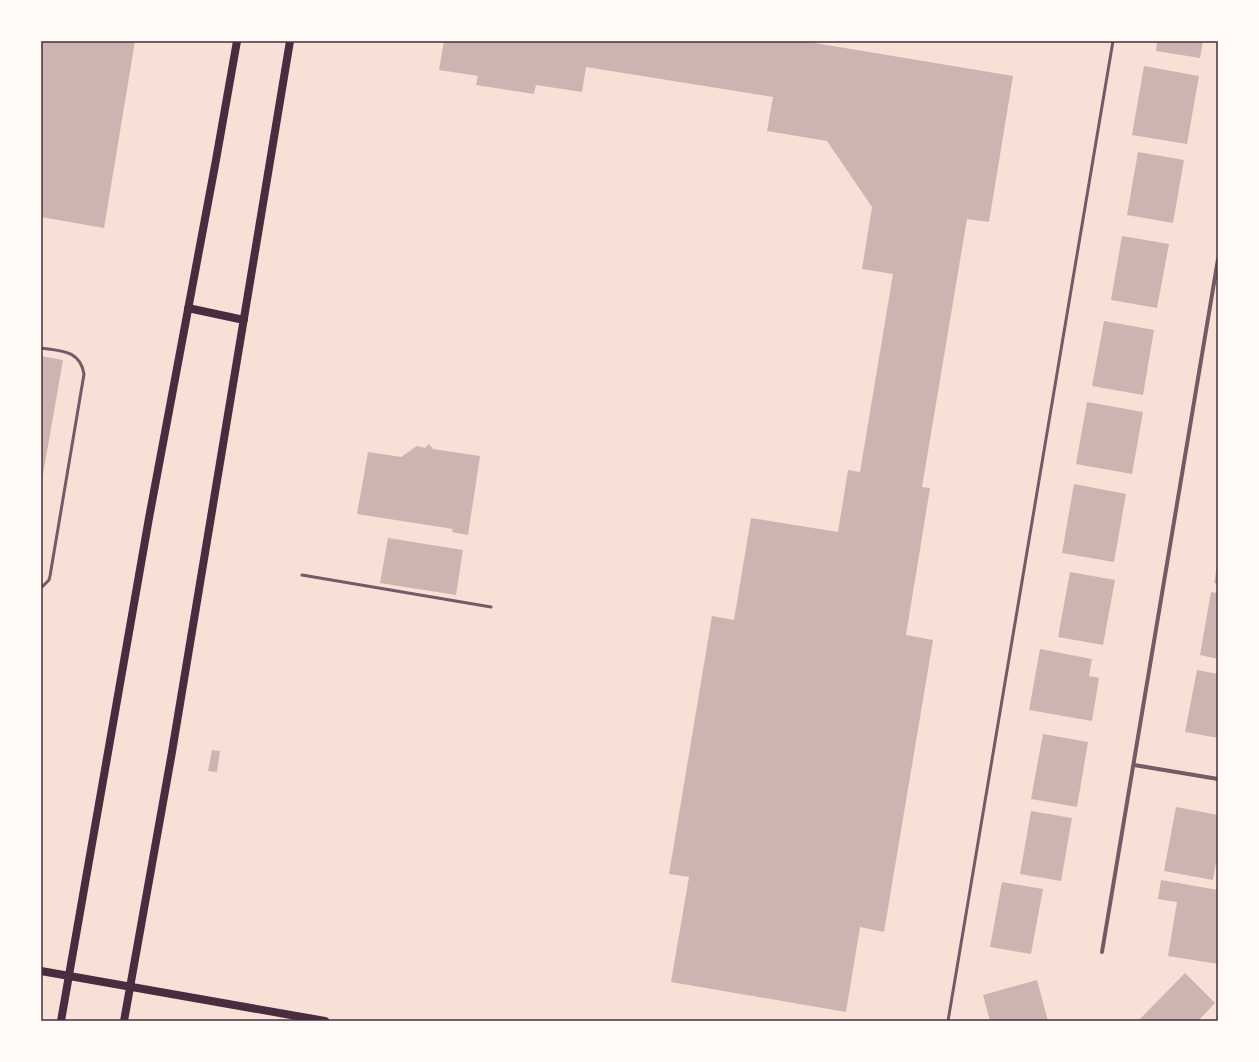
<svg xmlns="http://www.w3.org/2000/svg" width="1259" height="1062" viewBox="0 0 1259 1062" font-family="'Archivo Narrow',sans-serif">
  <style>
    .building { fill: #ccb4b1 }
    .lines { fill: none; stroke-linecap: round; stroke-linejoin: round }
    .service { stroke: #755966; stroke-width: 3 }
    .minor { stroke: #755966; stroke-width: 4 }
    .secondary { stroke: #4a2c40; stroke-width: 8 }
    .neatline { fill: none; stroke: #4a2c40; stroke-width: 1.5 }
  </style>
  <rect width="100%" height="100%" fill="#f7e1d7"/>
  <!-- building -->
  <path class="building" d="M41,41H135L104,228L41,217Z
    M444,41H803L1013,76L989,222L967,219L922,487L930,488L906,635L933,640L884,932L860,927L846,1012L671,982L689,877L669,874L712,616L734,620L751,518L838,532L848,470L860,472L893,274L862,269L872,207L827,141L767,131L773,97L586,67L582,92L536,85L534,94L476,85L478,76L439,70Z
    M1157,41H1203L1200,58L1156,51Z
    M1144,66L1199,76L1187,144L1132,135Z
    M1138,152L1184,160L1173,223L1127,215Z
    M1122,236L1169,244L1157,308L1111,300Z
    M1104,321L1154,330L1143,395L1092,386Z
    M41,356L63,360L42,480H41Z
    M1087,402L1143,412L1132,474L1076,464Z
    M429,444L433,449L480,456L468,535L452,532L453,529L357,514L368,452L401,457L417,446L425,448Z
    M1074,484L1126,494L1114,562L1062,553Z
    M388,538L463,550L456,595L380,583Z
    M1217,567H1218V584L1214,583Z
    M1070,572L1115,580L1103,645L1058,637Z
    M1211,592L1218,593V659L1200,655Z
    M1040,649L1092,659L1089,676L1099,678L1092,721L1029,710Z
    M1197,670L1218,674V738L1185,732Z
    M1043,734L1088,742L1077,807L1031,799Z
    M212,750L220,751L217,772L208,771Z
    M1176,807L1218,815V851L1213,880L1164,871Z
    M1031,811L1072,818L1061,881L1020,874Z
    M1161,880L1218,890V964L1168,956L1177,902L1158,899Z
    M1002,882L1043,889L1031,954L990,947Z
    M1185,973L1215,1003L1198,1021H1142L1140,1019Z
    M1037,980L1048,1021H990L983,995Z"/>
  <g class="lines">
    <!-- service -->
    <path class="service" d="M41,348C61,351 80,350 84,374L50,576L49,580L41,588
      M302,575L491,607
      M948,1021L1113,41"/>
    <!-- minor -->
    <path class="minor" d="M1134,765L1218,779
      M1102,952L1218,259"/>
    <!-- secondary -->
    <path class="secondary" d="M188,308L244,320
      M41,971L325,1021
      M61,1021L149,518L216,160L237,41
      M124,1021L172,752L290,41"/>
  </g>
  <!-- border -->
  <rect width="1259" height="1062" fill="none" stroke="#fffaf5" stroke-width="84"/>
  <rect x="42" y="42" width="1175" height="978" class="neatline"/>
</svg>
